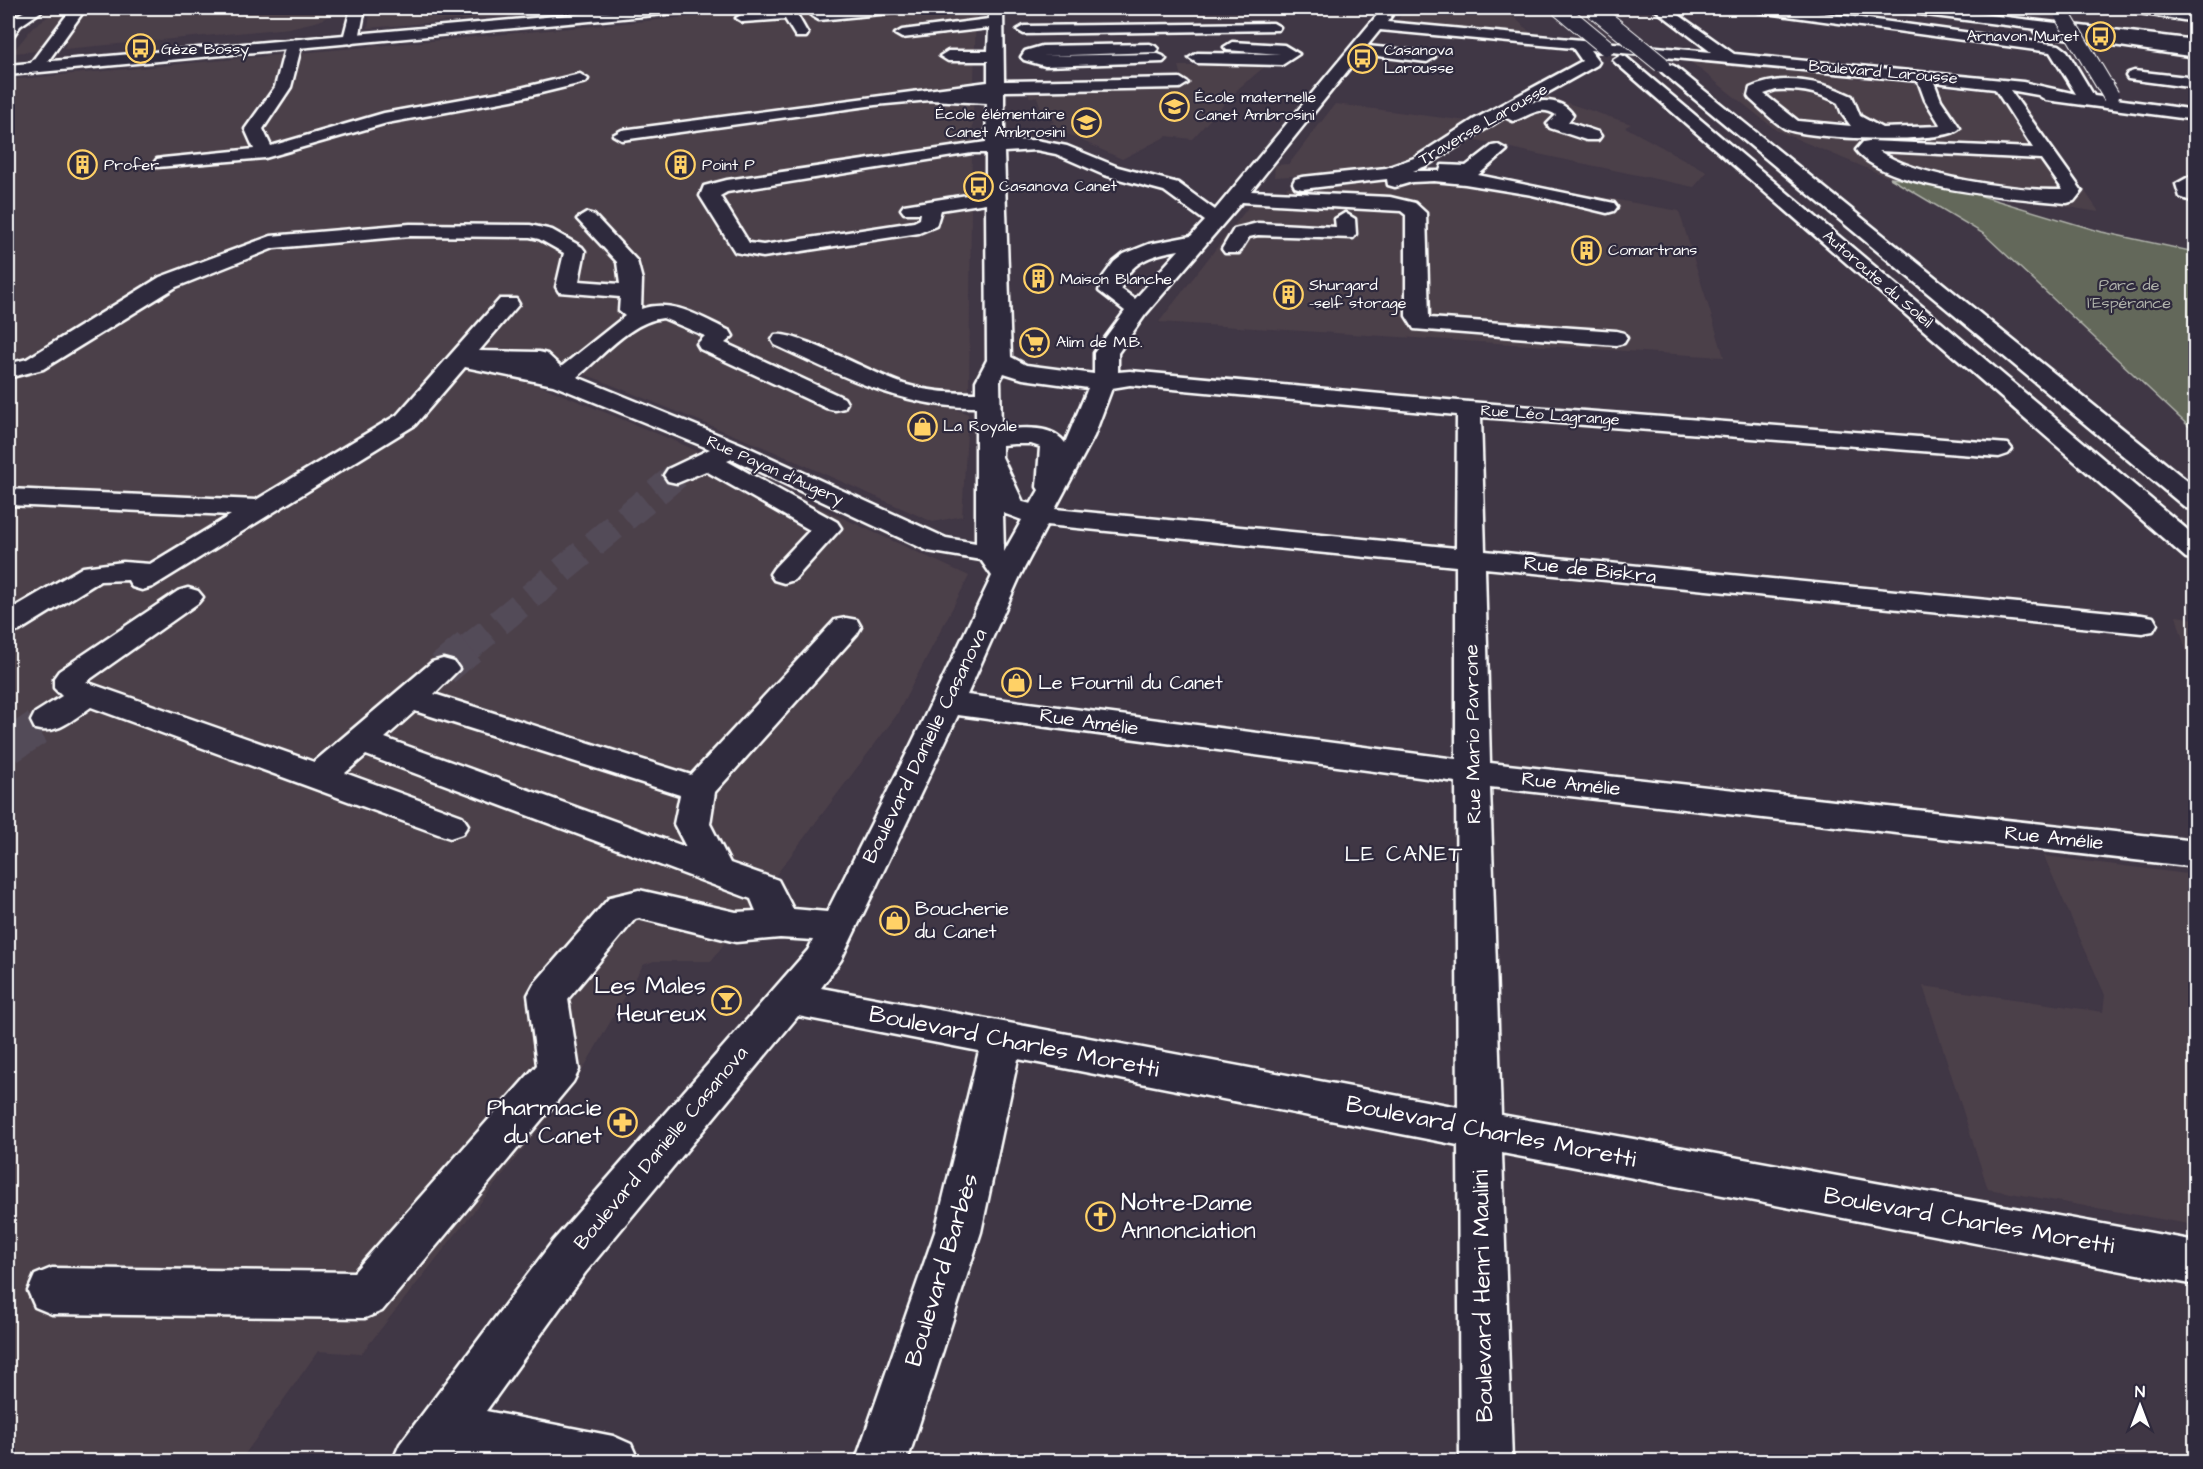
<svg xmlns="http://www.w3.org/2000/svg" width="2203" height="1469" viewBox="0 0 2203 1469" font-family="'Architects Daughter',sans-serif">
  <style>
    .built { fill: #4c404a }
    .green { fill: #63685a; stroke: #b1b4ac; stroke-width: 1.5 }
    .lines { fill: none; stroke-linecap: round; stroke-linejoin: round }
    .minor-tunnel-far1 { stroke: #534b58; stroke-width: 27; stroke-dasharray: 27 14; stroke-linecap: butt }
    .minor-tunnel { stroke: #534b58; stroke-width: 35; stroke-dasharray: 35 17; stroke-linecap: butt }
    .minor-casing { stroke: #fff; stroke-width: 5 }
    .major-casing { stroke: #fff; stroke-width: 5 }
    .highway-casing { stroke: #fff; stroke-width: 5 }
    .minor { fill: #2f2a3d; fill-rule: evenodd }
    .major { fill: #2f2a3d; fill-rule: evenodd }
    .highway { fill: #2f2a3d; fill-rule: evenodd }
    .minor-bridge-casing { stroke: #fff; stroke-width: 18; stroke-linecap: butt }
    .highway-bridge-casing { stroke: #fff; stroke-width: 18; stroke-linecap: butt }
    .minor-bridge { stroke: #2f2a3d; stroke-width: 16 }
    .highway-bridge { stroke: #2f2a3d; stroke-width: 16 }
    .labels { text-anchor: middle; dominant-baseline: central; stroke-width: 4.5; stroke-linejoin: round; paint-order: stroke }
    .far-poi-label { font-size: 16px; fill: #fff; stroke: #2f2a3d; text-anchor: start }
    .far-street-label { font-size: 16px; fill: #fff; stroke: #2f2a3d }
    .far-park-label { font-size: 16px; fill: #b1b4ac; stroke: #2f2a3d }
    .street-label { font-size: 20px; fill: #fff; stroke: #2f2a3d }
    .poi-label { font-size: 20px; fill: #fff; stroke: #2f2a3d; text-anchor: start }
    .quarter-label { font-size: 22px; letter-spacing: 1.5px; fill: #fff; stroke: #2f2a3d }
    .near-poi-label { font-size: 24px; fill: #fff; stroke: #2f2a3d; text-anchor: end }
    .near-street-label { font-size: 24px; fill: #fff; stroke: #2f2a3d }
  </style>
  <rect width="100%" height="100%" fill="#403745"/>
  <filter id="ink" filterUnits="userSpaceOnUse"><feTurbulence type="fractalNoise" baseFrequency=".0167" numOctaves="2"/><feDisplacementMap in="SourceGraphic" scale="12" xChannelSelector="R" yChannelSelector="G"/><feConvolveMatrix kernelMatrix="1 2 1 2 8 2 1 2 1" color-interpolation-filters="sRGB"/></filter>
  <g filter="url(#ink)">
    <!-- built -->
    <path class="built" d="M61,8H333L330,15L319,21L289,28L64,49L66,44L41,46L38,51L12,53L34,26Z
      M371,8H599L368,28Z
      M786,8H976L971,189L960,206L971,208L969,390L952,392V408L968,414L962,516L933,522L775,452L595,378L538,358L514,375L677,442L969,576L896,716L711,961H654L643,965L575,1083L361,1354L318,1351L245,1454L263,1461L8,1462V80Z
      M1407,8H1504L1534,36L1395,23Z
      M1691,62L2018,94L2099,212L1890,178L1776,130Z
      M1197,63L1268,64L1240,87L1192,139L1167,136L1122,159L1063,132L1050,123L1054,122L1041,108L1037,97H1029V88L1183,80L1179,66H1197Z
      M1540,94L1631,124L1625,127L1707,172L1694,187L1463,138Z
      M1335,104L1475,122L1410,162L1376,171L1274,177L1275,165L1289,164Z
      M1427,165L1426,172L1528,184L1679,211L1724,357L1159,322L1253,201L1290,194L1286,192L1287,187L1393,177Z
      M2176,616L2195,619V680Z
      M2044,856L2195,875V1225L1988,1189L1923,986L2103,1012L2105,995Z"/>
    <!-- green -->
    <path class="green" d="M1890,178L1938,183L2102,232L2195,252V432L1984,234Z"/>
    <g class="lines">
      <!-- minor-tunnel-far1 -->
      <path class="minor-tunnel-far1" d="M467,649L677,475"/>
      <!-- minor-tunnel -->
      <path class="minor-tunnel" d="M443,669L469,647
        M8,747L47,721"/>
      <defs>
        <path id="minor" d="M30,8H46L20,26L13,36L8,37L9,20Z
          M72,8H86L41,71H29L27,68Z
          M351,8H365L359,39L351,44L343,39Z
          M862,8H907L900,12L819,20L812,16L819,12Z
          M989,8H1003L1004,81L1180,78L1188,83L1180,88L1004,91V141L1036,140L1067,146L1118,167L1178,183L1215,210L1383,8H1397L1387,22L1711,52L1653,8H1669L1734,54L2023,82L2076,94L2050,52L1759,12L1752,8H1787L2059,45L2067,51L2094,96L2196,110V120L2046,100L2038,95L2010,90L2082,191L2074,201L2067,203C2020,198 1884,190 1856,150L1863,142L1869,141L2033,148L1995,89L1934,82L1941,100L1960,128C1948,145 1807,139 1786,129C1774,123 1761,108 1750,99L1748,96L1750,88C1782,73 1822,81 1852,96L1860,116L1882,128L1941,126L1925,100L1918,81L1590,50L1599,62L1597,65L1529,103C1546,99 1563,100 1573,115L1568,122L1598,132L1601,136L1598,140H1586L1550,128L1547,124L1556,115C1540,104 1528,117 1513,121L1505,117L1426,166L1413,171H1440L1442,165L1466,166L1492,146L1498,145L1507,150L1478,175L1614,203L1617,207L1614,211L1607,213L1532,195L1465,184L1434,181L1412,182L1395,187L1388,185L1387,179L1302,189L1295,187L1293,183L1295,179L1302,177L1386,168L1414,158L1473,120L1582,61L1573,48L1380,30L1367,46L1427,52L1435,57L1427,62L1361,54L1251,191L1390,197L1415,203L1426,213L1429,318L1616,331L1624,333L1627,338L1624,343L1616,345L1414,329L1406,316V215L1401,211L1242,202L1145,315L1118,353V372L1130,371L1469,402L2008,444L2012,449L2008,454L1999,457L1481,417L1485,551L2142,615L2153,617L2157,624L2153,631L2142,633L1485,568L1490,763L2196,841V867L1490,787L1501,1115L2196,1241V1285L1502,1153L1512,1462H1460L1458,1145L1018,1059L981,1232L907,1462H855L935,1232L979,1051L798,1016L585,1273L486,1411L613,1436L631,1444L639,1462H483L454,1456L450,1462H392L400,1444L553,1241L808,950L813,940L780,938L736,942L639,918L635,919L568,999L579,1070L573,1082L382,1311L365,1318L52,1314L35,1307L28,1291L35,1275L52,1268L354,1272L537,1065L528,995L534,984L610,897L639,890L736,912L756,911L751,899L366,755L345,773L462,816L468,825L462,834L450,838L438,834L91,707C73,719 58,735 35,729L31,721L35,713L62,696L54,688V678L59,671L178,591L188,588L198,591L203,597L198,603L86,682L314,762L432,662L443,659L454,662L459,669L434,694L691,775L835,620L846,618L857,620L861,627L857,634L715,792L710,824L730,863L778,880L793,909L827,912L911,745L992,576L981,560L928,551L732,459L727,461L837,522L841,528L794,580L784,583L774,580L770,574L774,568L810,530L706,471L677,483L668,481L664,475L668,469L710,449L553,385L465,367L415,425L152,587L142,590L132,587L128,580L100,581L19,631L8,633V611L83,567L123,562L150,564L231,515L8,505V489L256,500L397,415L500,299H516L519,304L479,351L539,352L547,354L561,367L625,316L619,311L620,297L559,292L556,287L564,253L539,239L530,237L410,236L274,248L176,287L43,369L8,378V364L27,359L160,277L271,236L410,224L530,225L552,230L582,247L585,251L579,281L620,284L617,262L577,219L587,213L594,215L637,261L642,280L641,309C674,298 701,318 730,331L733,336L725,343L844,398L847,403L844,408L835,410L826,408L700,349L697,344L705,336L663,318C629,322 602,357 577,377L741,444L946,538L976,543V407C902,408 840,375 775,345L772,340L775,335C795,330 879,377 907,385C930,392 953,393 976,393V381L987,360L986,203L941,210L936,226L919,233L763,257L735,252L700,196L704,186L727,180L986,142L987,103L930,100L875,105L622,140L613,135L622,130L988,82V61H948L940,56L948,51H988L989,28L902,38L895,34L902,30L989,19ZM1776,90C1798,89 1819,92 1838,103L1842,114L1851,126L1798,121L1764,94ZM1036,150L1056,154L1104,175L1164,191L1205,221L1191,236L1149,244L1124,254L1114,262L1103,277L1099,291L1125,311L1094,353V374L1026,365L1011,357L1004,152ZM1879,151L2041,159L2063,190C2017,191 1916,177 1879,151ZM972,153H986V192L904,205L901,209L904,213H921L920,219L914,222L763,245L749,243L720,196L727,192ZM1179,250L1135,299L1121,289C1128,262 1153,254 1179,250ZM1004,373L1023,379L1088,388L1065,443C1052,424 1021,428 1001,430L1000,381ZM1130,385L1457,415L1456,548L1055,509L1094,436L1112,388ZM1014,444H1031L1040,447L1037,487L1039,490L1031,504L1023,502L1002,457V445ZM1003,513L1022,520L1004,552ZM1047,525L1456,566V759L967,695L1020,576ZM415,711L680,795L674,824L686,847L385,738ZM958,715L1456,782L1458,1107L821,988L841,960Z
          M2125,8H2156L2196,14V22L2132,12Z
          M790,10L795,11L808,34L806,37H796L785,19L743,22L736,18L743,14Z
          M1273,23L1280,27L1278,30L1024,34L1017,30L1024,26Z
          M2041,27L2196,47V57L2036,34L2034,31L2036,28Z
          M294,39L302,44L291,87L263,129L271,146L384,113L512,90L580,74L588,79L586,82L512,100L387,123L265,158L157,167L154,163L157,159L163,158L254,149L245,129L275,87L286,44Z
          M1232,42L1284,45L1299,54L1282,65L1197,63L1189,58L1197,53L1280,54L1227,50L1224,47Z
          M1150,44L1155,46L1158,49L1155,52L1042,56L1158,54L1163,56L1166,59L1163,62L1045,66L1024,60L1021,57L1025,51L1042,46Z
          M2134,71L2196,78V88L2128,79L2126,76L2128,73Z
          M2196,173V203L2180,197L2176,184Z
          M1345,213L1355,219L1356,234L1353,238L1258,235L1249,237L1239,253H1225L1222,249L1234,229L1258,223L1336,227L1335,219Z"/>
        <path id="major" d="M646,8H694L687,12L8,75V65Z
          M1895,8H1932L2196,40V49L1902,12Z"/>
        <path id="highway" d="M1621,55L1626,57L2196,537V560L2186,558L1616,63L1613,60Z
          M1668,64L1674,66L2196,488V510L2186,508L1662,72L1660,69L1662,66Z"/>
      </defs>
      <!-- minor casing -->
      <use href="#minor" class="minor-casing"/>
      <!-- major casing -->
      <use href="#major" class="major-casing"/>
      <!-- highway casing -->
      <use href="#highway" class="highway-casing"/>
      <!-- minor -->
      <use href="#minor" class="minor"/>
      <!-- major -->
      <use href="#major" class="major"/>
      <!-- highway -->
      <use href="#highway" class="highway"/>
      <defs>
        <path id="minor-bridge" d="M2063,16L2111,96"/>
        <path id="highway-bridge" d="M1559,8L1606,47
          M1592,8L1661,64"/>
      </defs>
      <!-- minor-bridge casing -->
      <use href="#minor-bridge" class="minor-bridge-casing"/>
      <!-- highway-bridge casing -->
      <use href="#highway-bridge" class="highway-bridge-casing"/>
      <!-- minor-bridge -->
      <use href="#minor-bridge" class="minor-bridge"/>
      <!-- highway-bridge -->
      <use href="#highway-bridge" class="highway-bridge"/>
    </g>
  </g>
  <!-- icons -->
  <defs>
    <symbol id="bus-ring" viewBox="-11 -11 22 22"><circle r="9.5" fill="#2f2a3d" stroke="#ffd166" stroke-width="1.5"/><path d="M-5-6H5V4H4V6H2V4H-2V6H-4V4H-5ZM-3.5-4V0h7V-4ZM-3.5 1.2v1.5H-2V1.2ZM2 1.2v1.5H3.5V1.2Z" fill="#ffd166"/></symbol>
    <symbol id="school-ring" viewBox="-11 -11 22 22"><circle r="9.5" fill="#2f2a3d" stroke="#ffd166" stroke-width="1.5"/><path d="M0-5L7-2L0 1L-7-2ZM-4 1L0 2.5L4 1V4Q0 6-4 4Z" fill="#ffd166"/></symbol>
    <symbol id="building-ring" viewBox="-11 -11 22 22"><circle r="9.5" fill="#2f2a3d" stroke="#ffd166" stroke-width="1.5"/><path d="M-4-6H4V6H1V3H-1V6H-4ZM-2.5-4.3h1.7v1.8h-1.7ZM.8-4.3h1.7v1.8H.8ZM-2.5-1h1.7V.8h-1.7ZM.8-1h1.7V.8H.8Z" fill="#ffd166"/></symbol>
    <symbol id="supermarket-ring" viewBox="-11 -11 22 22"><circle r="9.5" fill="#2f2a3d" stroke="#ffd166" stroke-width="1.5"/><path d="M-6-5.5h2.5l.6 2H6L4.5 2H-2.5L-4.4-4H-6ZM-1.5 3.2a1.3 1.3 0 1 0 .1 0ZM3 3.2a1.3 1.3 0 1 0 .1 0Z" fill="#ffd166"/></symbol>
    <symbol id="shop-ring" viewBox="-11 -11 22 22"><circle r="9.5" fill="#2f2a3d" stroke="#ffd166" stroke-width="1.5"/><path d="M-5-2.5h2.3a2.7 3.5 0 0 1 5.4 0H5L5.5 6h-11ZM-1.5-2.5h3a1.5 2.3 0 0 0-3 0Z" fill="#ffd166"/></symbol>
    <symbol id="bar-ring" viewBox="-11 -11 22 22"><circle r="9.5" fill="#2f2a3d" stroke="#ffd166" stroke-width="1.5"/><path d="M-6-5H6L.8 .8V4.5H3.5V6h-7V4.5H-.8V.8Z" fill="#ffd166"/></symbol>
    <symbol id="pharmacy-ring" viewBox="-11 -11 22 22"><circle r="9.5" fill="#2f2a3d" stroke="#ffd166" stroke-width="1.5"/><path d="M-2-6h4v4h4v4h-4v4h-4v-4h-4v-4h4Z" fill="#ffd166"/></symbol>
    <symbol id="church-ring" viewBox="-11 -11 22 22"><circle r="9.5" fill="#2f2a3d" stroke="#ffd166" stroke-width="1.5"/><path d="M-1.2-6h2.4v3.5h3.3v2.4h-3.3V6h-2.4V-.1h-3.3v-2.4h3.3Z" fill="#ffd166"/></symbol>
  </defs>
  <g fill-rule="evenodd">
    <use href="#bus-ring" x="2084" y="20" width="33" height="33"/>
    <use href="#bus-ring" x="124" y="32" width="33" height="33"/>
    <use href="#bus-ring" x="1346" y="42" width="33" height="33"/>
    <use href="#school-ring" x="1158" y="90" width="33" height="33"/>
    <use href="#school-ring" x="1070" y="106" width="33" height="33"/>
    <use href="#building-ring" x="66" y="148" width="33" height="33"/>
    <use href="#building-ring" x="664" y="148" width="33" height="33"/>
    <use href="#bus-ring" x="962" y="170" width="33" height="33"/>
    <use href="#building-ring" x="1570" y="234" width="33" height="33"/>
    <use href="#building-ring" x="1022" y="262" width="33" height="33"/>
    <use href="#building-ring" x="1272" y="278" width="33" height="33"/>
    <use href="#supermarket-ring" x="1018" y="326" width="33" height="33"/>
    <use href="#shop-ring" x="906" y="410" width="33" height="33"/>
    <use href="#shop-ring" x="1000" y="666" width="33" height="33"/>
    <use href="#shop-ring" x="878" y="904" width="33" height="33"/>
    <use href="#bar-ring" x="710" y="984" width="33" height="33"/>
    <use href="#pharmacy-ring" x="606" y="1106" width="33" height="33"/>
    <use href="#church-ring" x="1084" y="1200" width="33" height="33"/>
  </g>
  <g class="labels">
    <!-- far-poi labels -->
    <g class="far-poi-label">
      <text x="2079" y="36" text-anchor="end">Arnavon Muret</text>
      <text x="161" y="49">Gèze Bossy</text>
      <text x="1384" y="50">Casanova<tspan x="1384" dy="18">Larousse</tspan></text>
      <text x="1195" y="97">École maternelle<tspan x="1195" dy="18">Canet Ambrosini</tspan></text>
      <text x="1065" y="114" text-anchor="end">École élémentaire<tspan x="1065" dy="18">Canet Ambrosini</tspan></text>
      <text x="104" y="165">Profer</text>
      <text x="702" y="165">Point P</text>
      <text x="999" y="186">Casanova Canet</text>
      <text x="1608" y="250">Comartrans</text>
      <text x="1060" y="279">Maison Blanche</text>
      <text x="1309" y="285">Shurgard<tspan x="1309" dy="18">-self storage</tspan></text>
      <text x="1056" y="342">Alim de M.B.</text>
      <text x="943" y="426">La Royale</text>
    </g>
    <!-- far-street labels -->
    <g class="far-street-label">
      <text transform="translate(1883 72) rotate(5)">Boulevard Larousse</text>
      <text transform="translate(1483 124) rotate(-30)">Traverse Larousse</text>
      <text transform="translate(1878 279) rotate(41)">Autoroute du Soleil</text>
      <text transform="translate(1550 415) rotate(4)">Rue Léo Lagrange</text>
      <text transform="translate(775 470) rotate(24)">Rue Payan d'Augery</text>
    </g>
    <!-- far-park labels -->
    <g class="far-park-label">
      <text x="2129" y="285">Parc de<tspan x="2129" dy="18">l'Espérance</tspan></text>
    </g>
    <!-- street labels -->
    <g class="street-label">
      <text transform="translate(1590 570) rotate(6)">Rue de Biskra</text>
      <text transform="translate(1089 722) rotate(8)">Rue Amélie</text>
      <text transform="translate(1473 734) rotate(-91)">Rue Mario Pavrone</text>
      <text transform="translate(925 746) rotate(-64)">Boulevard Danielle Casanova</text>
      <text transform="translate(1571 784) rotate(6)">Rue Amélie</text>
      <text transform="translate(2054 838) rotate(6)">Rue Amélie</text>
      <text transform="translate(661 1148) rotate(-50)">Boulevard Danielle Casanova</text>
    </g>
    <!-- poi labels -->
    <g class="poi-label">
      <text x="1038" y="683">Le Fournil du Canet</text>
      <text x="915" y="909">Boucherie<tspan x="915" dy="23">du Canet</tspan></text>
    </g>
    <!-- quarter labels -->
    <g class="quarter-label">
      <text x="1404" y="854">LE CANET</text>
    </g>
    <!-- near-poi labels -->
    <g class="near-poi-label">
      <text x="706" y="986">Les Males<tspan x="706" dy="28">Heureux</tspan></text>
      <text x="602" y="1108">Pharmacie<tspan x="602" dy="28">du Canet</tspan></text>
      <text x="1121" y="1203" text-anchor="start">Notre-Dame<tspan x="1121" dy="28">Annonciation</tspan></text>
    </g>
    <!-- near-street labels -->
    <g class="near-street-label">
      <text transform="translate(1014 1042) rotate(11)">Boulevard Charles Moretti</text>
      <text transform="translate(1491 1132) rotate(11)">Boulevard Charles Moretti</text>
      <text transform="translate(1969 1221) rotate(10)">Boulevard Charles Moretti</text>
      <text transform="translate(942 1270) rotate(-73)">Boulevard Barbès</text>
      <text transform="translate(1483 1296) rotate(-91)">Boulevard Henri Maulini</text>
    </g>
  </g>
  <!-- margin -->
  <rect width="2203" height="1469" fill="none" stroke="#2f2a3d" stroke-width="30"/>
  <rect x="15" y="15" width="2173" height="1439" fill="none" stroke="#fff" stroke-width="2" filter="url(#ink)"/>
  <!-- north arrow -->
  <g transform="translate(2140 1406)" stroke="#2f2a3d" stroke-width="4.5" paint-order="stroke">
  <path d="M0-4.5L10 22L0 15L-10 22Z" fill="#ffffff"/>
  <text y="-9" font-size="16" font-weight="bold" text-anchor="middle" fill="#ffffff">N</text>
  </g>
</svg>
